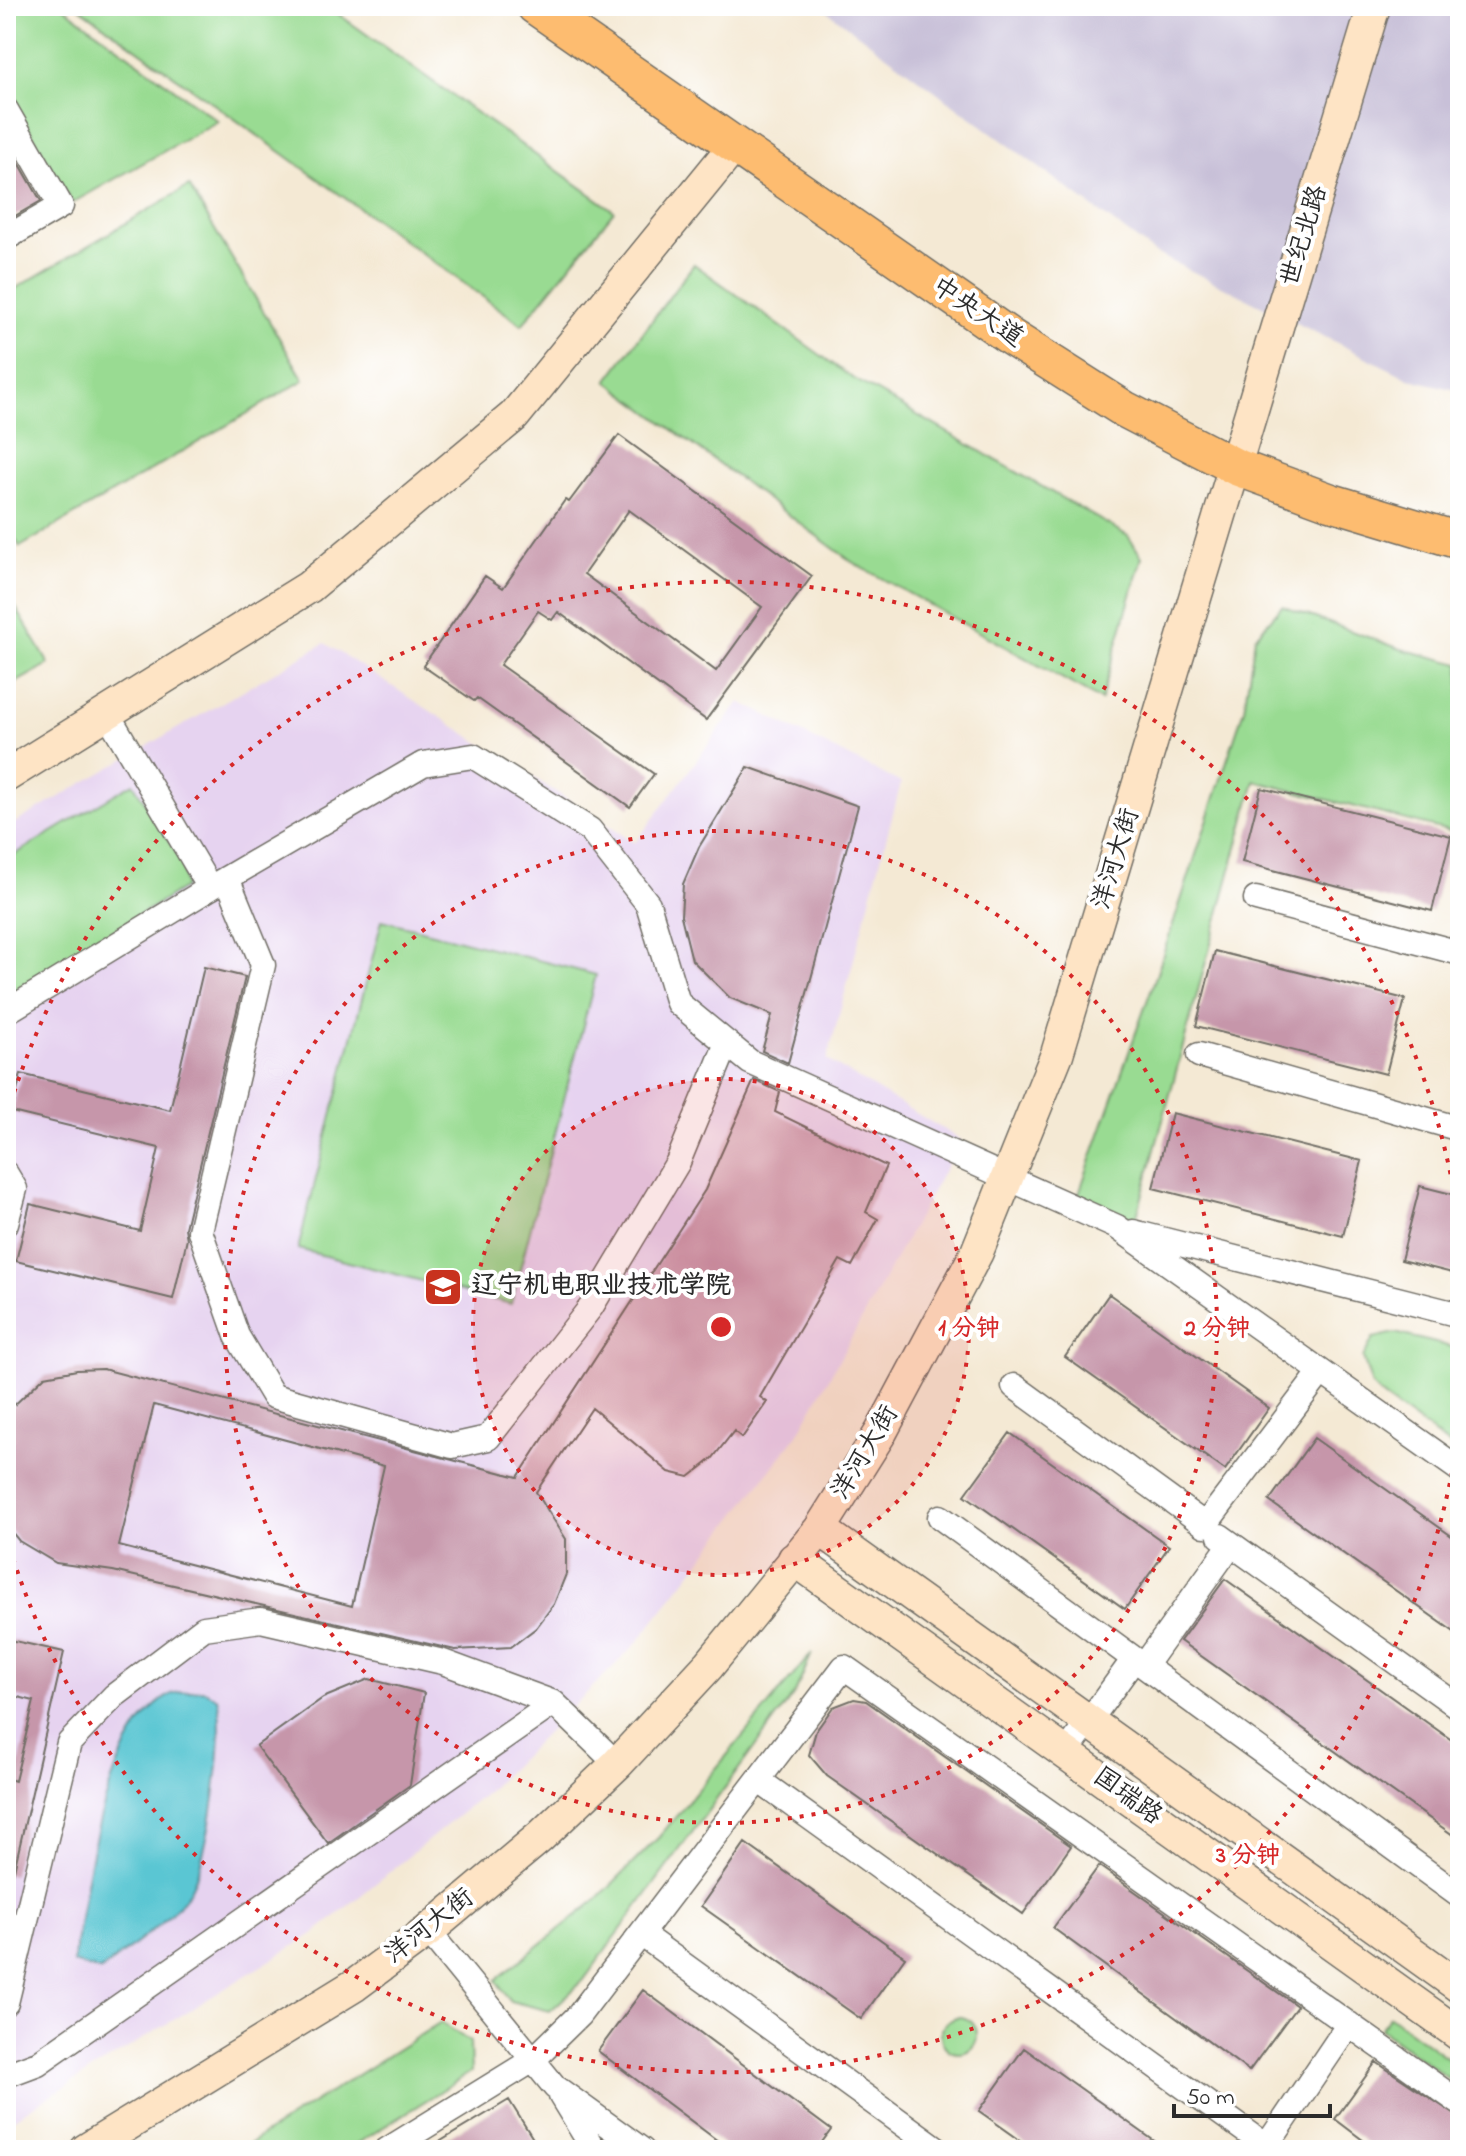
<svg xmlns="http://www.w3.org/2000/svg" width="1466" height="2156" viewBox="0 0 1466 2156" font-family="'Indie Flower','LXGW WenKai TC',sans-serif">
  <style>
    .built { fill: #e6d3f0 }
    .industrial { fill: #c8c0d8 }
    .green { fill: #99db92; stroke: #62835e; stroke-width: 2 }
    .water { fill: #5ac6d3; stroke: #42787f; stroke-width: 2 }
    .building { fill: #c696aa; fill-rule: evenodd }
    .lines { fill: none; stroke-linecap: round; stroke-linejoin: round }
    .street-casing { stroke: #716e66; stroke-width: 27 }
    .secondary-casing { stroke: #716e66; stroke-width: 35 }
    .primary-casing { stroke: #716e66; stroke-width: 39 }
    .street { stroke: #fff; stroke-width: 24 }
    .secondary { stroke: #fee4c5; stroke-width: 32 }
    .primary { stroke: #fdbc6f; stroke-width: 36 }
    .ring { fill: none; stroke: #d62828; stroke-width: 4; stroke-dasharray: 4 8 }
    .labels { text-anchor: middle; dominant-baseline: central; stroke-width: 8; stroke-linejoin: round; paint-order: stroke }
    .street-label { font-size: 26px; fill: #2b2b2b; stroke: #fff }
    .poi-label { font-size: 26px; font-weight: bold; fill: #2b2b2b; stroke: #fff; text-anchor: start }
    .centre { fill: #d62828; stroke: #fff; stroke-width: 4 }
    .ring-label { font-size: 24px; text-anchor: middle; font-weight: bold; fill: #d62828; stroke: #fff; stroke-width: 8; stroke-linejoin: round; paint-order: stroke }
  </style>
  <rect width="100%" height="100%" fill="#fff"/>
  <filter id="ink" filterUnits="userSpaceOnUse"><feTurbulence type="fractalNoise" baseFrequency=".0125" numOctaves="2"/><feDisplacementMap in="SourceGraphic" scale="16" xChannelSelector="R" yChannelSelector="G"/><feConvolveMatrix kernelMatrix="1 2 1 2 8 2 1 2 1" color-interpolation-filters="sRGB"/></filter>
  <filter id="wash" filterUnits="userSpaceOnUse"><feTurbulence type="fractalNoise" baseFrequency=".006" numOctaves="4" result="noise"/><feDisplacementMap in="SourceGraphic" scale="32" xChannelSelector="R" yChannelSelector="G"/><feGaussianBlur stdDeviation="1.8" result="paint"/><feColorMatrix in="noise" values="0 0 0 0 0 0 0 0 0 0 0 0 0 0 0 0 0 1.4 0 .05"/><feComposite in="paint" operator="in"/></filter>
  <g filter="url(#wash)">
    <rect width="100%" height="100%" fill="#f4e9d4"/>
    <!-- built -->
    <path class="built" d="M325,643L635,843L740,702L901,783L827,1060L961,1140L798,1434L637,1643L487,1792L315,1933L6,2123V828Z"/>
    <!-- industrial -->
    <path class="industrial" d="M820,6H1460V391L1410,379L1155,253Z"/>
    <!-- green -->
    <path class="green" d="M6,6H62L218,121L72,203L6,89Z
      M77,6H327L614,211L522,325Z
      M189,186L304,380L20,547L6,523V294Z
      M694,264L851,377L1128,536L1142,557L1101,700L852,562L607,381Z
      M12,601L49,664L6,688V605Z
      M1282,606L1401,649L1460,664V834L1255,781L1136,1219L1093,1209L1079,1193L1156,976L1244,709L1255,637Z
      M133,783L182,862L185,887L6,997V860Z
      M382,920L596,975L511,1304L298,1249Z
      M1395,1333L1460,1349V1453L1383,1397L1372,1386L1363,1358L1373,1338Z
      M812,1653L796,1691L583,1981L550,2011L510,2001L496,1980L597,1899L659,1837Z
      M1390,2016L1460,2067V2087L1380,2029Z
      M941 2035a18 18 0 1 1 36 0a18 18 0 1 1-36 0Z
      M441,2022L470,2042L471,2072L347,2150H239Z"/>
    <!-- water -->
    <path class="water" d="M203,1690L217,1698C227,1732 209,1861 189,1892C173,1918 125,1951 101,1971L73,1963C85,1891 103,1730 172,1694C180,1691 194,1691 203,1690Z"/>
    <g id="blocks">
      <!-- building -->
      <path class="building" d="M6,140L41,201L6,221Z
        M619,435L812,576L706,720L558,612L552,620L538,611L500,665L654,774L630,807L477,698L474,701L423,666L485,576L503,588L565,500L569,502ZM629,510L762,607L716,671L584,574Z
        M748,767L858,806L788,1063L762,1051L772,1015L730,998L692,960L681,916L683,884L699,847Z
        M1261,788L1451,836L1432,911L1242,862Z
        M1215,951L1405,999L1386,1074L1196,1026Z
        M204,967L245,977L185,1228L187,1239L173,1299L16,1261L30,1204L140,1231L159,1148L12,1112L21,1074L170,1110Z
        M754,1080L780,1092L775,1112L886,1166L866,1212L878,1219L852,1266L840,1260L760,1397L767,1402L742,1438L734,1431L712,1459L689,1477L669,1472L592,1408L536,1492L566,1539V1574L554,1604L536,1628L511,1647L455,1650L113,1571L56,1563L19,1541L6,1525V1413L45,1376L77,1370L103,1369L518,1477L705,1190ZM154,1405L384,1466L352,1606L119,1546Z
        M1172,1113L1362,1161L1343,1236L1153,1188Z
        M1420,1186L1460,1196V1275L1401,1260Z
        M1109,1294L1269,1408L1225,1470L1065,1357Z
        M1010,1433L1169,1546L1125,1609L965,1495Z
        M1314,1438L1460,1542V1636L1269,1501Z
        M1225,1579L1460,1746V1840L1180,1641Z
        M6,1639L64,1652L13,1875L6,1874V1778L15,1781L34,1701L6,1694Z
        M369,1679L424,1693L410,1785L328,1843L256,1746L323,1698Z
        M854,1699L866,1701L1071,1846L1023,1914L827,1776L809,1755L816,1731L833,1707Z
        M745,1843L905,1957L861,2019L701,1906Z
        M1099,1866L1297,2006L1249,2071L1053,1928Z
        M643,1990L831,2130L816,2150H730L598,2051Z
        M1024,2048L1167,2150H1034L979,2111Z
        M1376,2062L1460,2118V2150H1376L1335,2119Z
        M509,2100L540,2150H426Z"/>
    </g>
  </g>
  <g filter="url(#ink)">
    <use href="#blocks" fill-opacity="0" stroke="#716e66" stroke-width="2"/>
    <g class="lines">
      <defs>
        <path id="street" d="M6,110L61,206L6,238
          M227,878L263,965L200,1231L237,1336L273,1396L452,1446L488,1438L591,1307L678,1162L727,1043
          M210,888L423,764L473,756L590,830L648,904L678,1003L750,1062L1117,1227L1460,1470
          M1256,899L1460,953
          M6,1012L210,888L107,713
          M1199,1055L1460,1129
          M6,1174L15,1189L6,1223
          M1133,1232L1460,1315
          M1014,1386L1205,1525L1321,1372
          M940,1517L1144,1666L1231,1544
          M1220,1536L1460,1708
          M1144,1666L1460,1896
          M1066,1753L1134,1659
          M758,1780L1272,2150
          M428,1931L555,2087L642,2150
          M641,1934L939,2150
          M6,2003L69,1743L114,1696L204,1628L261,1620L443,1662L554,1703
          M6,2075L38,2063L554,1703L617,1764
          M561,2096L594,2150
          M387,2150L533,2060L579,2015L844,1667L1460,2103
          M1264,2150L1349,2024"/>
        <path id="secondary" d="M6,776L309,587L514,416L734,146
          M820,1529L1460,1987
          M794,1559L1460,2035
          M86,2150L355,1985L428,1931L540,1837L617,1764L709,1665L820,1529L881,1432L977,1252L1057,1054L1374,6"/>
        <path id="primary" d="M535,6L1012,338L1124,409L1236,467L1331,502L1460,541"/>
      </defs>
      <!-- street casing -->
      <use href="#street" class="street-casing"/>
      <!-- secondary casing -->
      <use href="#secondary" class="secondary-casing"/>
      <!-- primary casing -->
      <use href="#primary" class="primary-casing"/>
      <!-- street -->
      <use href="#street" class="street"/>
      <!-- secondary -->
      <use href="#secondary" class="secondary"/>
      <!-- primary -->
      <use href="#primary" class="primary"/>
    </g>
  </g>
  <!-- distance rings -->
  <circle cx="721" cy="1327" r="248" fill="#d62828" fill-opacity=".12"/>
  <g class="ring">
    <circle cx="721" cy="1327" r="248"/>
    <circle cx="721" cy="1327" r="496"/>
    <path d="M1460 1424A745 745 0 0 1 7 1539M7 1115A745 745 0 0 1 1460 1230"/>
  </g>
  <!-- icons -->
  <defs>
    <symbol id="university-square" viewBox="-11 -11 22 22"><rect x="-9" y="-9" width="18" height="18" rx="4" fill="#c8321e" stroke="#fff"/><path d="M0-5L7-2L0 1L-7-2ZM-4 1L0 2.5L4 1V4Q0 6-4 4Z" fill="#fff"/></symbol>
  </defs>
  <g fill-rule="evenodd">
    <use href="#university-square" x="421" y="1265" width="44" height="44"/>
  </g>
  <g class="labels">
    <!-- street labels -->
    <g class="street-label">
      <text transform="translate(1305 236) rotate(-73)">世纪北路</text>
      <text transform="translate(977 313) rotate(34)">中央大道</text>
      <text transform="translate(1117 859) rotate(-73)">洋河大街</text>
      <text transform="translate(866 1453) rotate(-59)">洋河大街</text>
      <text transform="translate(1127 1797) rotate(36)">国瑞路</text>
      <text transform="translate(430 1927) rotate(-38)">洋河大街</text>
    </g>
    <!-- poi labels -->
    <g class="poi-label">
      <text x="471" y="1287">辽宁机电职业技术学院</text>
    </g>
  </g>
  <circle cx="721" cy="1327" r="12" class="centre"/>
  <g class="ring-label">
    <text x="969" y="1335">1 分钟</text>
    <text x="1217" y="1335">2 分钟</text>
    <text x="1248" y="1862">3 分钟</text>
  </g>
  <!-- margin -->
  <rect width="1466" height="2156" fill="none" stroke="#fff" stroke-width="32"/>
  <!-- scale -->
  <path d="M1174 2104v12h156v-12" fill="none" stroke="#2b2b2b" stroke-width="4"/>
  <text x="1186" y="2104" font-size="24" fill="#2b2b2b" stroke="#ffffff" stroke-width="6" paint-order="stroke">50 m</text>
</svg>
